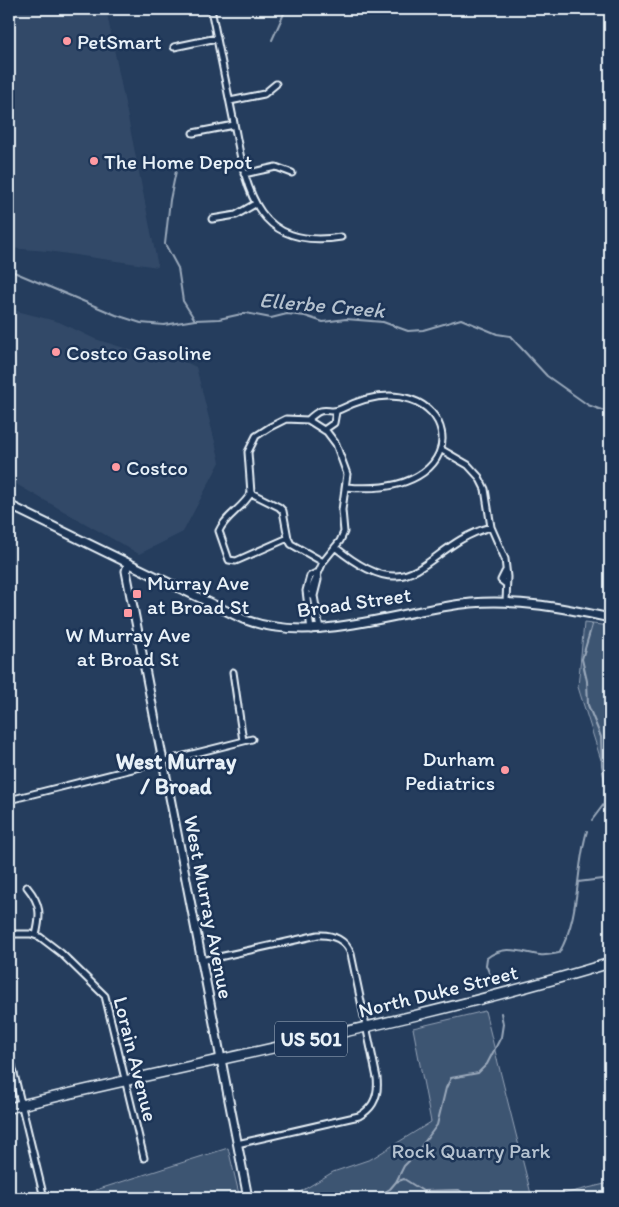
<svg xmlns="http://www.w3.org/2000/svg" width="619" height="1207" viewBox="0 0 619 1207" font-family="Itim,sans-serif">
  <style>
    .built { fill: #334a68 }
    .green { fill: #3e5472; stroke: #93a2b5 }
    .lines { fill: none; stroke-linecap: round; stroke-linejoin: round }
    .stream { stroke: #99a8ba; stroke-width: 2 }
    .street-casing { stroke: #e8f1f8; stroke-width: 9 }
    .secondary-casing { stroke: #e8f1f8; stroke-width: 11 }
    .highway-casing { stroke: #e8f1f8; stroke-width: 12 }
    .street { stroke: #1d3557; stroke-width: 5 }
    .secondary { stroke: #1d3557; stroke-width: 7 }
    .highway { stroke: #1d3557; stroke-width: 9 }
    .poi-dot { fill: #ff9aa2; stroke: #1d3557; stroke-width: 2 }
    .labels { text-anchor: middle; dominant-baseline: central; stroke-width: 5; stroke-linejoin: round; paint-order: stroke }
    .shield { fill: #1d3557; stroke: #abb9c8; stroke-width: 1 }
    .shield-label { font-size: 20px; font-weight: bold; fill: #e8f1f8 }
    .poi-label { font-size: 21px; fill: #e8f1f8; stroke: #1d3557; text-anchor: start }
    .street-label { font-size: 21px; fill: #e8f1f8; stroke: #1d3557 }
    .park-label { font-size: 21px; fill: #b5c2d0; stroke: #1d3557 }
    .water-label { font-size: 22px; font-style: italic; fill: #b4c1ce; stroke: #1d3557 }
    .neighbourhood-label { font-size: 22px; font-weight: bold; fill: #e8f1f8; stroke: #1d3557 }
  </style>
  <rect width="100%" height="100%" fill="#253d5d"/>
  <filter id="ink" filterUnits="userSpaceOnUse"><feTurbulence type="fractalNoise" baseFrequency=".02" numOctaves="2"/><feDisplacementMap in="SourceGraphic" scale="10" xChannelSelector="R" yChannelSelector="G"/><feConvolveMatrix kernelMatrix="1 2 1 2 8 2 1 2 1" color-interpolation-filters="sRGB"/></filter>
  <g filter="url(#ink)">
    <!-- built -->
    <path class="built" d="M9,9H106L158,267L48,251L9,248Z
      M9,309L59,322L95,339L137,352L181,360L196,367L220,462L183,532L139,554L9,480Z"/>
    <!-- green -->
    <path class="green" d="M584,623L610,626L607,664H610V757L601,760L578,687Z
      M485,1011L532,1198H299L300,1192L333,1172L371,1159L431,1122L413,1028Z
      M228,1148L240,1198H75L96,1190Z
      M609,1183L610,1198H546Z"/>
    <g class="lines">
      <!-- stream -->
      <path class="stream" d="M272,40L286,9
        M177,166L170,200L165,244L178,268L183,301L195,320
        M9,270L116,315L141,323L164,325L195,320L219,319L246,313L271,318L287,314L305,316L323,322L346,319L383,322L408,331L423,330L461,319L497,334L510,336L547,376L588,405L610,413
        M592,820L604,804L607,793L602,765L601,737L588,705L587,681L582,659L592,625
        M578,882L610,878
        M493,982L486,965L487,958C505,944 520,952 540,955C546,956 553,954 559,953C581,915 575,871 587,831
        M396,1182L404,1179L423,1191L459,1190L469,1198
        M374,1198L390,1189L396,1182L404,1166L415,1155L437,1125L446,1088L451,1078L478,1073L487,1064L501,1037L503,1024L501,1013
        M589,1198L610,1195"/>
      <defs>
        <path id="street" d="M211,9C218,45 226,82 233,118C246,185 252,251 341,237
          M174,47L217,38
          M230,101L264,94L276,84
          M193,133L234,125
          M244,174L276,167L292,173
          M212,219L236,215L255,204
          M308,420C326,402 328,416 341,409C455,353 493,500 346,487
          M324,430L334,423L336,412
          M442,450L468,465L479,477L485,489L491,527L505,559L507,577L506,602
          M251,493C243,508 225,516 219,531L229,560L236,561L288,538
          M335,547C417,615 422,545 491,527
          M505,572L501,580L506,584
          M317,573L318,580L314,596L320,629
          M308,596H314L311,590L323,562L340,541L344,532L342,510L347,474L336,444L327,432L308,420L286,419L270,427L256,436L248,452L251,493L279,507L283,511L288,538L291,544L323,562
          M311,630L306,591L310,576L316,573
          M233,672L243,741
          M9,800L252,739
          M27,887C41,904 41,915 36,935
          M9,934H31L40,937L61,953L105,996L144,1158
          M201,961L318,935C333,934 346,940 351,954L377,1078C379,1095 374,1108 359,1116L237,1144
          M9,1053L44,1198"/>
        <path id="secondary" d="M9,505L243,619C315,646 397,610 471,603C519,599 564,608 610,618
          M128,564L126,571L248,1198"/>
        <path id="highway" d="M9,1108C209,1059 413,1023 610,963"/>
      </defs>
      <!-- street casing -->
      <use href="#street" class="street-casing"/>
      <!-- secondary casing -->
      <use href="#secondary" class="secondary-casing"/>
      <!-- highway casing -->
      <use href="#highway" class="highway-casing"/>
      <!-- street -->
      <use href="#street" class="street"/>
      <!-- secondary -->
      <use href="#secondary" class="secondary"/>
      <!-- highway -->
      <use href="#highway" class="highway"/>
    </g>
  </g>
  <!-- markers -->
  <g class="poi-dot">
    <circle cx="67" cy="41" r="5"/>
    <circle cx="94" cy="161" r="5"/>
    <circle cx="56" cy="352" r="5"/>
    <circle cx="116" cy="467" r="5"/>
    <rect x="132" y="589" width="10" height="10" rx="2.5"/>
    <rect x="123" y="608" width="10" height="10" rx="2.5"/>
    <circle cx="505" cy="770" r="5"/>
  </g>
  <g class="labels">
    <!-- shield labels -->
    <rect class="shield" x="275" y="1021.5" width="72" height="35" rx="4"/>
    <g class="shield-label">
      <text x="311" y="1039">US 501</text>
    </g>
    <!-- poi labels -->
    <g class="poi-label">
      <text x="77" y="41">PetSmart</text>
      <text x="104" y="161">The Home Depot</text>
      <text x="66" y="352">Costco Gasoline</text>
      <text x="126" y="467">Costco</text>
      <text x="147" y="582">Murray Ave<tspan x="147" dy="24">at Broad St</tspan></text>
      <text x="128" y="634" text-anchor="middle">W Murray Ave<tspan x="128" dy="24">at Broad St</tspan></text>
      <text x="495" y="758" text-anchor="end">Durham<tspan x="495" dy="24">Pediatrics</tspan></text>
    </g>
    <!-- street labels -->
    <g class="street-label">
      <text transform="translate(354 602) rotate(-8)">Broad Street</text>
      <text transform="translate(209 907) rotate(79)">West Murray Avenue</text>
      <text transform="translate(438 991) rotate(-14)">North Duke Street</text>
      <text transform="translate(136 1059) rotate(76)">Lorain Avenue</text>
    </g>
    <!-- park labels -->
    <g class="park-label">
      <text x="471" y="1150">Rock Quarry Park</text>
    </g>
    <!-- water labels -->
    <g class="water-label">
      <text transform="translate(322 305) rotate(5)">Ellerbe Creek</text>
    </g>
    <!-- neighbourhood labels -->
    <g class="neighbourhood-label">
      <text x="176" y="761">West Murray<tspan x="176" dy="25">/ Broad</tspan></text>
    </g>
  </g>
  <!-- margin -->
  <rect width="619" height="1207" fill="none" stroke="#1d3557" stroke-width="30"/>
  <rect x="15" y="15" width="589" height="1177" fill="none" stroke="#e8f1f8" stroke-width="2" filter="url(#ink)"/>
</svg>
